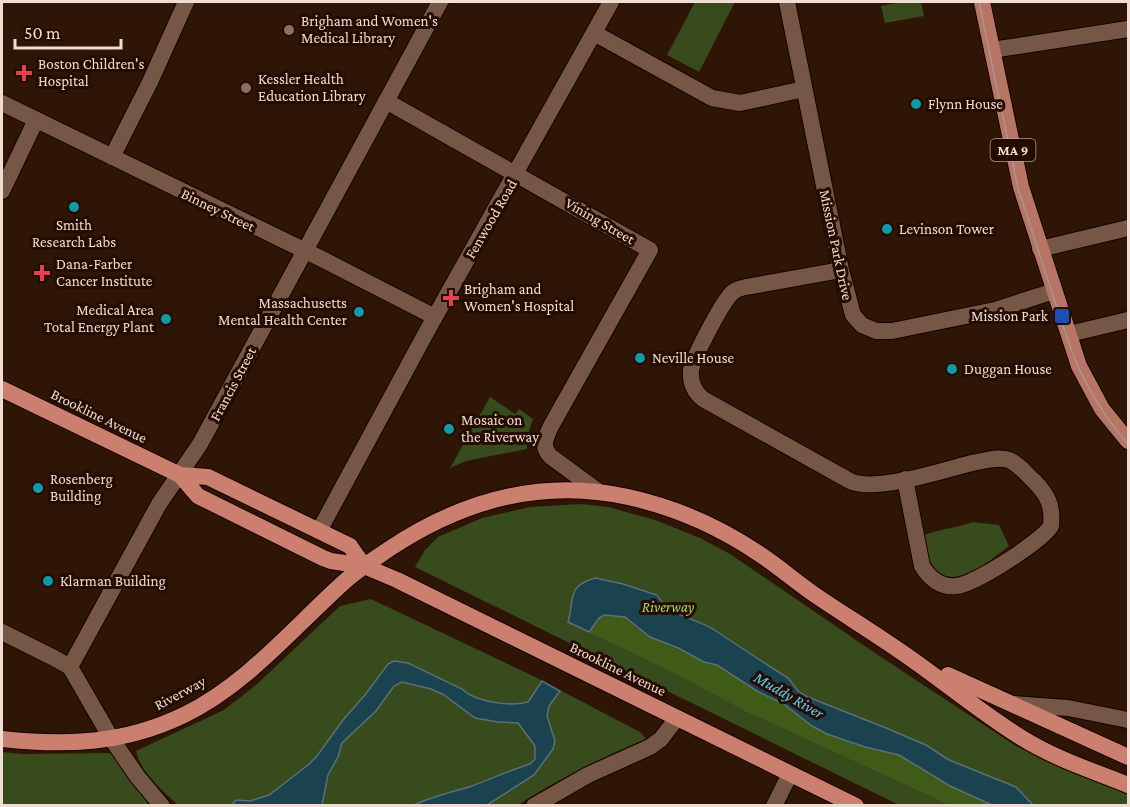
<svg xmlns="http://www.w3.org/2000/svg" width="1130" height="807" viewBox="0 0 1130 807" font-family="'Crimson Pro',serif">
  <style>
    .green { fill: #374b1c }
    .forest { fill: #405b18 }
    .water { fill: #1b424f; stroke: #5b7076; stroke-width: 1.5 }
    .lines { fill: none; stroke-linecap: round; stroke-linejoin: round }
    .minor-casing { stroke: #160200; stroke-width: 18 }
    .tertiary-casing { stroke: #160200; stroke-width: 18 }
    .secondary-casing { stroke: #160200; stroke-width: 18 }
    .primary-casing { stroke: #160200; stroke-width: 18 }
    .trunk-casing { stroke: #160200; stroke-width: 18 }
    .minor { stroke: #765746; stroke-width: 16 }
    .tertiary { stroke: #765746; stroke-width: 16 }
    .secondary { stroke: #765746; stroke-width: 16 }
    .primary { stroke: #b67565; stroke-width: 16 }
    .trunk { stroke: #cb7f6f; stroke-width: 16 }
    .tram { stroke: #ac968a; stroke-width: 1.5 }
    .education-dot { fill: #8d6e63; stroke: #250c00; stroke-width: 2 }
    .health-dot { fill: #e0444e; stroke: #250c00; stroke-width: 2 }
    .culture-dot { fill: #0f9aa8; stroke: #250c00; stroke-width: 2 }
    .transit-dot { fill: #1a4fb4; stroke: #250c00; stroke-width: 2 }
    .labels { text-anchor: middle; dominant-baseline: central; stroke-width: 6; stroke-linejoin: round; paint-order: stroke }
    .shield { fill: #250c00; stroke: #b29e93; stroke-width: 1.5 }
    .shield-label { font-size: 14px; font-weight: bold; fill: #efdcd2 }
    .poi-label { font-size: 15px; fill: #efdcd2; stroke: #250c00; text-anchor: start }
    .street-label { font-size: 15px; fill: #efdcd2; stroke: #250c00 }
    .park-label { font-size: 15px; font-style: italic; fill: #a8da68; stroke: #250c00 }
    .water-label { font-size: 16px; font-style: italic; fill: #59d5fd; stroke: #250c00 }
  </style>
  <rect width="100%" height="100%" fill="#2f1506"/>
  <!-- green -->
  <path class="green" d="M695,2H735L699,72L667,55Z
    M902,2H921L924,16L885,23L881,6Z
    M490,397L515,414L519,409L533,419L527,437V449L466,461L450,468Z
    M581,504L608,507L655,520L700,538L730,554L872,651L1016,746L1128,795V805H899L415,567L425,550L438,537L482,518L530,507Z
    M973,522L999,525L1009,546C988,562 946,600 928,558C925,552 925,542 924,535C940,529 957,528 973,522Z
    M371,599L533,676L640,732L646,739C600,758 558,779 516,806L178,805C162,790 141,773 136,751L224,710L256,685L340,606Z
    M2,752L23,754L111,753L149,805H2Z"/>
  <!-- forest -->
  <path class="forest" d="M610,614L625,617L634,626L663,643L704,662L717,665L757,691L785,705L812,726L865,747L899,755L950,786L992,805H950L745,711L680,676L589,632L599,618Z"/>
  <!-- water -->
  <path class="water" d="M595,578L623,584L657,595C668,615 694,618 713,629C734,643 755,657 777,671L788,678L799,692L808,697L886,728L926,745L949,760L1016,787L1033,805H992L950,786L899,755L865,747L827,734L812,726L785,705L757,691L717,665L704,662L678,648L650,637L625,617L604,615L599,618L589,632L568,622C575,599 566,586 595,578Z
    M394,661L408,663L462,689C475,702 511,707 528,702L542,681L560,691L549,706L547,716L555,741L553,749L534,775L487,805H414C433,796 453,792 472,786C491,779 510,770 530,764L535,759V746L518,723L498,722L475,718L444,695L431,689L402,682L394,686L376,711L342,743L338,757L328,775L322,805H232L236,800L250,801L269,795L308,765L317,756L343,720L365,695L388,664Z"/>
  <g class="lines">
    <defs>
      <path id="minor" d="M787,2L841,270L853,315L862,325L876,331H892L995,310L1054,291
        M594,33L712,98L740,103L804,89
        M992,50L1128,29
        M386,101L650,250L551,426C546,437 541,446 550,456L599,492
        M2,103L322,259L435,317
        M112,157L150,82L186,2
        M2,191L36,120
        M1040,249L1128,228
        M841,270L746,287C741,288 736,289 733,292C723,300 693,358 691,370C690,382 694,392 703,399L850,481C875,493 944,470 972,463C984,461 998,456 1009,460C1019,464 1026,474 1034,481C1048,495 1053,506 1051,526C1042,541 974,585 956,586C941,588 929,578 922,566L905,479
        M319,531L427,331L611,2
        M2,632L54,658L70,667
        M1014,704L1068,708L1128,720
        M111,738L137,776L162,806
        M534,806L588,775L650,747L661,739L677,718"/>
      <path id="tertiary" d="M1069,334L1128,320"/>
      <path id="secondary" d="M111,738L70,667L159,504L200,444L440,2
        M774,806L790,774"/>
      <path id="primary" d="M982,2L1021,187L1079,366L1102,409L1128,441"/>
      <path id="trunk" d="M2,389L180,475L208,477L350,546L364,566
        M180,475L198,496L323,558L331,561L364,566L397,580L856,806
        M948,675L1128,757
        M2,739C66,746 124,744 184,715C246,685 293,628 343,583C357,570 373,560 389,549C461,501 542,478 628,497C674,507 719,527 758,553C778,566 796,582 815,595C849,618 884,639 917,663C952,688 986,716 1022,738C1054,758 1093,771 1128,785"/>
    </defs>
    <!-- minor casing -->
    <use href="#minor" class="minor-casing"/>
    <!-- tertiary casing -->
    <use href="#tertiary" class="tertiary-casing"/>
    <!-- secondary casing -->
    <use href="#secondary" class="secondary-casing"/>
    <!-- primary casing -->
    <use href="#primary" class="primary-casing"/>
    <!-- trunk casing -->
    <use href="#trunk" class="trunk-casing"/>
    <!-- minor -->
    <use href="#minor" class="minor"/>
    <!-- tertiary -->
    <use href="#tertiary" class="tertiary"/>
    <!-- secondary -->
    <use href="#secondary" class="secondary"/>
    <!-- primary -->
    <use href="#primary" class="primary"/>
    <!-- trunk -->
    <use href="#trunk" class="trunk"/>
    <!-- tram -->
    <path class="tram" d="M979,2L1018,188L1066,335C1079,375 1100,412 1128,444"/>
  </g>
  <!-- markers -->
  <g class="education-dot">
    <circle cx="289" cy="30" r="6"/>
    <circle cx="246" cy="88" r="6"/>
  </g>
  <g class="health-dot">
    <path d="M21 64h6v6h6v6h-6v6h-6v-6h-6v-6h6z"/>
    <path d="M39 264h6v6h6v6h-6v6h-6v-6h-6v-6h6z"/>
    <path d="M448 289h6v6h6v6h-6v6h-6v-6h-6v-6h6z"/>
  </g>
  <g class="culture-dot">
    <circle cx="916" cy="104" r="6"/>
    <circle cx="74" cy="207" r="6"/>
    <circle cx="887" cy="229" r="6"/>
    <circle cx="359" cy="312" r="6"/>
    <circle cx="166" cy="319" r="6"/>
    <circle cx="640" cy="358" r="6"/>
    <circle cx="952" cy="369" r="6"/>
    <circle cx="449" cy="429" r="6"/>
    <circle cx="38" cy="488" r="6"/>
    <circle cx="48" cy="581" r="6"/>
  </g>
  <rect class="transit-dot" x="1054" y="308" width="16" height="16" rx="3"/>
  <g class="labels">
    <!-- shield labels -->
    <rect class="shield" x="990.5" y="139" width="45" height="22" rx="4.5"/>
    <g class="shield-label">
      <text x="1013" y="150">MA 9</text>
    </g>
    <!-- poi labels -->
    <g class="poi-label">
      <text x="301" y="21">Brigham and Women's<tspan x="301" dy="17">Medical Library</tspan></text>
      <text x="38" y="64">Boston Children's<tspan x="38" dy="17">Hospital</tspan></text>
      <text x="258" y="79">Kessler Health<tspan x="258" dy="17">Education Library</tspan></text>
      <text x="928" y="104">Flynn House</text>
      <text x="74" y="225" text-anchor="middle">Smith<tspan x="74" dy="17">Research Labs</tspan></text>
      <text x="899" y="229">Levinson Tower</text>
      <text x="56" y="264">Dana-Farber<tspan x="56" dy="17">Cancer Institute</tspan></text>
      <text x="464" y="289">Brigham and<tspan x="464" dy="17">Women's Hospital</tspan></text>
      <text x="347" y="303" text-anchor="end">Massachusetts<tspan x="347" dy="17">Mental Health Center</tspan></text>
      <text x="154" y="310" text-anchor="end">Medical Area<tspan x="154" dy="17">Total Energy Plant</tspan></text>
      <text x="1048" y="316" text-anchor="end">Mission Park</text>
      <text x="652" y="358">Neville House</text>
      <text x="964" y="369">Duggan House</text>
      <text x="461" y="420">Mosaic on<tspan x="461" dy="17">the Riverway</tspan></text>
      <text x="50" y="479">Rosenberg<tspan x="50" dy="17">Building</tspan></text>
      <text x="60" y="581">Klarman Building</text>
    </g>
    <!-- street labels -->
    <g class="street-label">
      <text transform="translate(218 210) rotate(26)">Binney Street</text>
      <text transform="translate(491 219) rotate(-60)">Fenwood Road</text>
      <text transform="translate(600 221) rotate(30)">Vining Street</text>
      <text transform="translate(836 245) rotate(78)">Mission Park Drive</text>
      <text transform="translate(233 384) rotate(-62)">Francis Street</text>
      <text transform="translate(99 416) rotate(26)">Brookline Avenue</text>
      <text transform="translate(618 669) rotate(26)">Brookline Avenue</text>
      <text transform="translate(180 693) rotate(-28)">Riverway</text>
    </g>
    <!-- park labels -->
    <g class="park-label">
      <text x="668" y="607">Riverway</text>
    </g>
    <!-- water labels -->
    <g class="water-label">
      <text transform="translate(789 695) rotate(30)">Muddy River</text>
    </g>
  </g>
  <!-- border -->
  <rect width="1130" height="807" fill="none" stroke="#efdcd2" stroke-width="6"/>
  <!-- scale -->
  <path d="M15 39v9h106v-9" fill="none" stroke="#efdcd2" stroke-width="3"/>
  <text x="24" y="39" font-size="18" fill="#efdcd2" stroke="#250c00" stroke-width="4.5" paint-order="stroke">50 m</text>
</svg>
